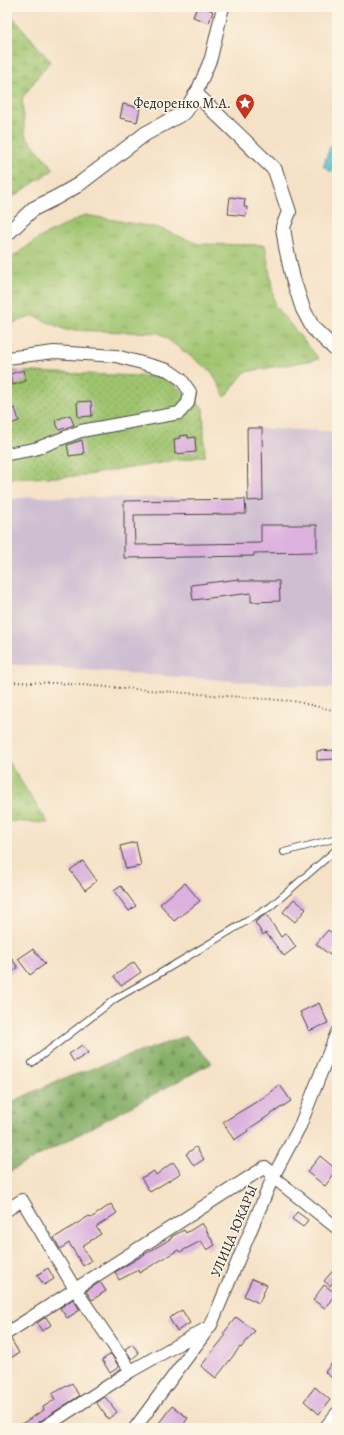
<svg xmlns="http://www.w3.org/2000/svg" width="344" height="1435" viewBox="0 0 344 1435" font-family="Alegreya,serif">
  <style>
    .industrial { fill: #cebed1 }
    .grass { fill: url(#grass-tufts); stroke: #65784c }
    .forest { fill: url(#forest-firs); stroke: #556a46 }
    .wetland { fill: url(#wetland-marsh); stroke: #65784c }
    .garden { fill: url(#garden-dots); stroke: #65784c }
    .water { fill: #48b6c2; stroke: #3a7076 }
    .building { fill: #dcb1de }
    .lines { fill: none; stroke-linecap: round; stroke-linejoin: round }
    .service-casing { stroke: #494642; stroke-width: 8 }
    .minor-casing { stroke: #494642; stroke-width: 14 }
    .tertiary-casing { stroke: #494642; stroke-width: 16 }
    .path { stroke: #494642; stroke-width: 2; stroke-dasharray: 1 3; stroke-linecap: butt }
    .service { stroke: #fff; stroke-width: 6 }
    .minor { stroke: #fff; stroke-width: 12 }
    .tertiary { stroke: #fff; stroke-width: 14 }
    .labels { text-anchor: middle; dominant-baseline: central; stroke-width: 3; stroke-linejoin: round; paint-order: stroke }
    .poi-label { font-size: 14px; fill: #2b2b2b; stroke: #fcf5e5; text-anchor: end }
    .street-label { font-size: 14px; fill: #2b2b2b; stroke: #fcf5e5 }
  </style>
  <defs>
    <pattern id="grass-tufts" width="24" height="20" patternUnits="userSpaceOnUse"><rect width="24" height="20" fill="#9fc46e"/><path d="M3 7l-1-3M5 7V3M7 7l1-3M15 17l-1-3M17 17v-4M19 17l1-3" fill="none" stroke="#829f5b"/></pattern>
    <pattern id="forest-firs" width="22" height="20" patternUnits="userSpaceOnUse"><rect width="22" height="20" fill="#7faa61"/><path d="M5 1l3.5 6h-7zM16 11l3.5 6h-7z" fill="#688b50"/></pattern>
    <pattern id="wetland-marsh" width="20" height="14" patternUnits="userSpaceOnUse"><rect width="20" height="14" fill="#9fc46e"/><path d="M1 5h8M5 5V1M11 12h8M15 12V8" fill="none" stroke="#829f5b"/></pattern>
    <pattern id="garden-dots" width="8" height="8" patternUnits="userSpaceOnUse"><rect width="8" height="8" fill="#9fc46e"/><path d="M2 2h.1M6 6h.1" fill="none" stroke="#829f5b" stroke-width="1.8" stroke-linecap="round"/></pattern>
  </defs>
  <rect width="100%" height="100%" fill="#fcf5e5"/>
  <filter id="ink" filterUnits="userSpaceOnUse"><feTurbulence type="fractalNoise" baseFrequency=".025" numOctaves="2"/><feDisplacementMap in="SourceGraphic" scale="8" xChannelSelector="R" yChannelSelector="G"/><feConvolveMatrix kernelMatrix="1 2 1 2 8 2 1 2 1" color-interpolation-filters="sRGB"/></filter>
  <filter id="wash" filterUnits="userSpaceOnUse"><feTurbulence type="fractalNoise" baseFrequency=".012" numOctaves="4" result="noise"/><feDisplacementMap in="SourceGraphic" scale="16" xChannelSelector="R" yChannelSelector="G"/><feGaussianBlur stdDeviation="0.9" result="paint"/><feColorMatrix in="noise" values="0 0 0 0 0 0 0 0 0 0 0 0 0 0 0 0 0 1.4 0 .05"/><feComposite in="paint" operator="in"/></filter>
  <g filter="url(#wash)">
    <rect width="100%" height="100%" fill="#f5e1c6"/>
    <!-- industrial -->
    <path class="industrial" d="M247,428L329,431L337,438V689L7,664V500L31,497L248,498Z"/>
    <!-- grass -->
    <path class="grass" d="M85,215L159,228L198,244L265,245L275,306L319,359L245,372L225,397L212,372L159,333L66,330L34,316L7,325V261L39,238Z
      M7,760L48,823L7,821Z"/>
    <!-- forest -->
    <path class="forest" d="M186,1036L212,1063L7,1173V1104L59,1080Z"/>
    <!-- wetland -->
    <path class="wetland" d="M7,15L12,16L50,61L22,98L25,135L54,169L7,201Z"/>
    <!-- garden -->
    <path class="garden" d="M7,371L164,377L203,408L205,456L80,476L7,479Z"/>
    <!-- water -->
    <path class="water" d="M337,139V168L331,172L323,166L330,147Z"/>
    <g id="blocks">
      <!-- building -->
      <path class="building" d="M197,7H202L213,11L209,23L193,17Z
        M123,104L140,108L137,122L120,118Z
        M230,197L245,199L244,207H247L246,216L228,214Z
        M24,370L26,381L13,385L10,374Z
        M91,401L92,416L78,417L77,402Z
        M15,408L19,421L7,425V410Z
        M70,415L74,425L59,430L55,420Z
        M247,428H262L263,500L248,501Z
        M188,435V438L195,437L196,452L175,454L174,439L180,438L179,436Z
        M82,440L84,454L69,456L67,445Z
        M245,499L246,514L134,515L135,545L261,543V525H317V552L254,553V556L124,558V501Z
        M239,579V581H279L280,601L251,602V593L193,600L191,585Z
        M337,750V759L317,760V751Z
        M136,842L141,866L126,869L120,846Z
        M83,861L97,881L85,890L70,870Z
        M185,883L200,901L174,921L160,904Z
        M121,886L136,906L129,911L114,891Z
        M294,899L306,909L295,922L283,912Z
        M266,914L281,937L286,933L296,947L284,956L266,933L263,935L255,922Z
        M328,930L337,937V946L330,955L316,944Z
        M33,949L45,964L30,975L18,959Z
        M12,959L18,968L7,975V962Z
        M134,962L141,972L121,986L114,976Z
        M319,1003L328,1023L309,1031L300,1012Z
        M82,1045L88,1053L74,1062L69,1054Z
        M280,1085L291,1101L247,1130L248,1131L234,1140L223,1122L271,1093L270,1092Z
        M196,1147L204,1159L194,1166L186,1154Z
        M320,1156L337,1170L325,1186L307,1172Z
        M173,1162L181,1173L150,1192L141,1178L154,1171L156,1175Z
        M111,1204L117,1213L96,1227L101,1234L82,1246L91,1261L83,1266L69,1243L60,1249L54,1238L89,1216L91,1218Z
        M297,1212L308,1220L303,1227L292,1219Z
        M202,1223L215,1245L207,1250L201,1241L180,1252L178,1250L139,1273L138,1270L119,1280L115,1272L172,1238L171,1237L184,1230L186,1233Z
        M337,1266V1278L330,1286L324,1281Z
        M48,1268L54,1279L44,1285L37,1275Z
        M252,1279L267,1285L259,1303L244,1296Z
        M100,1282L106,1291L92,1300L86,1291Z
        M324,1285L336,1293L325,1308L313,1300Z
        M73,1299L80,1310L67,1318L60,1308Z
        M182,1310L190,1323L177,1331L169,1318Z
        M46,1317L51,1325L42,1331L37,1323Z
        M236,1317L255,1331L241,1348L240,1347L216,1378L201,1366L225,1336L223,1334Z
        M11,1339L19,1353L7,1360V1340Z
        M132,1344L139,1353L132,1359L125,1349Z
        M111,1354L119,1367L110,1373L102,1360Z
        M337,1357V1382L325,1372Z
        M72,1383L79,1396L39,1422L36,1428H15L44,1410L43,1407L55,1400L52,1394Z
        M315,1387L330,1400L319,1414L304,1401Z
        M105,1397L117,1412L108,1419L96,1402Z
        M172,1406L188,1418L181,1428H166L159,1423Z"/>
    </g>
  </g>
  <g filter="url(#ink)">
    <use href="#blocks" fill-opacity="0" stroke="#494642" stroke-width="1"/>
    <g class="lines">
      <defs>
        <path id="service" d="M284,852L337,838
          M32,1063L115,999L157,975L270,907L337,849"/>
        <path id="minor" d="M196,94L211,58L223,7
          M7,358L54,352L116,356L168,370L181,379L190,392L188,403L179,413L81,431L35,449L7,454
          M7,1210L22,1200L75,1289L131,1371
          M7,1333L265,1167L273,1177L337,1228
          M43,1428L131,1371L207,1328
          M135,1428L211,1325L273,1177L300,1126L337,1032
          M325,1428L337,1413"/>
        <path id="tertiary" d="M7,234L33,209L57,197L78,185L145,134L185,112L196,94L275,170L289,212L283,227L286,247L293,279L303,309L313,328L337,351"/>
      </defs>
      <!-- service casing -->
      <use href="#service" class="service-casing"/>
      <!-- minor casing -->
      <use href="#minor" class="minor-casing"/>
      <!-- tertiary casing -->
      <use href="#tertiary" class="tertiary-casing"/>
      <!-- path -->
      <path class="path" d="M7,682L55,683L293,701L337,711"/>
      <!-- service -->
      <use href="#service" class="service"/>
      <!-- minor -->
      <use href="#minor" class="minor"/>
      <!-- tertiary -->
      <use href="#tertiary" class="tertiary"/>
    </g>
  </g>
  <!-- icons -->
  <defs>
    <symbol id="sight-pin" viewBox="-11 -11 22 30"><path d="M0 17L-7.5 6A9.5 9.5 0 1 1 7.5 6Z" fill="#c8321e" stroke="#fcf5e5"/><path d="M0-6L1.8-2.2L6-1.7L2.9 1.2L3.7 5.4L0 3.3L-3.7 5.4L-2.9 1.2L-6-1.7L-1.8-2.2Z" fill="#fff"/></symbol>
  </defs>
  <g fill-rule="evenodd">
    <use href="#sight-pin" x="234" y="92" width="22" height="30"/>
  </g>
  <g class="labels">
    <!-- poi labels -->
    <g class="poi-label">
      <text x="231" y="103">Федоренко М.А.</text>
    </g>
    <!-- street labels -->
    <g class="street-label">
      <text transform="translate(234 1231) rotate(-67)">УЛИЦА ЮКАРЫ</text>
    </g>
  </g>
  <!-- margin -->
  <rect width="344" height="1435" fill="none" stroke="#fcf5e5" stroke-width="24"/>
</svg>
